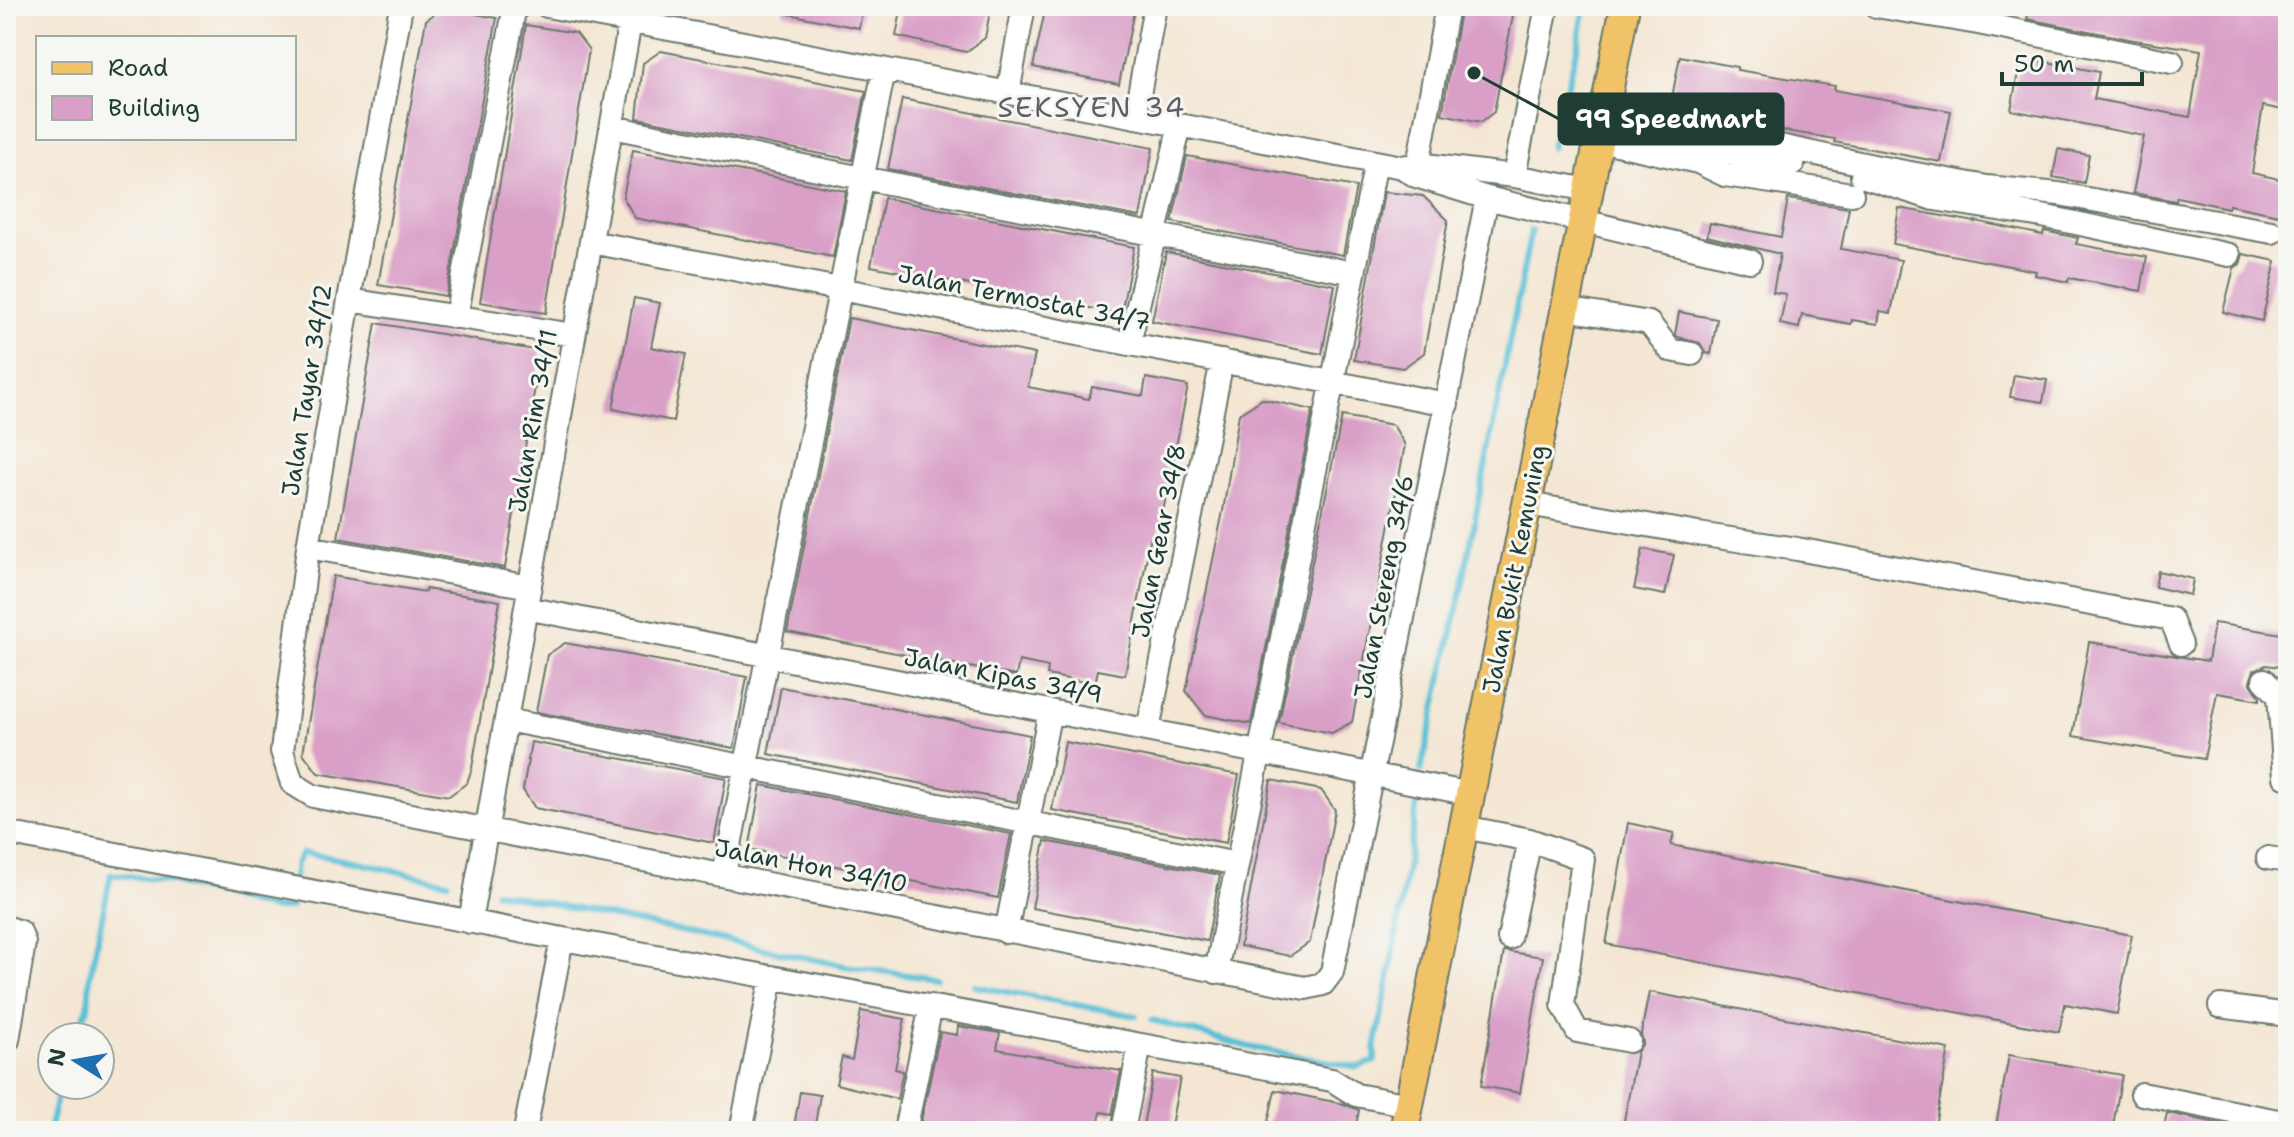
<svg xmlns="http://www.w3.org/2000/svg" width="2294" height="1137" viewBox="0 0 2294 1137" font-family="'Shantell Sans',sans-serif">
  <style>
    .lines { fill: none; stroke-linecap: round; stroke-linejoin: round }
    .stream { stroke: #59c0d6; stroke-width: 6 }
    .building { fill: #d99fc7 }
    .minor-casing { stroke: #6a786c; stroke-width: 26 }
    .major-casing { stroke: #6a786c; stroke-width: 32 }
    .minor { stroke: #fff; stroke-width: 22 }
    .major { stroke: #f1c369; stroke-width: 28 }
    .labels { text-anchor: middle; dominant-baseline: central; stroke-width: 6; stroke-linejoin: round; paint-order: stroke }
    .street-label { font-size: 24px; fill: #1f3d34; stroke: #f6f6f2 }
    .quarter-label { font-size: 28px; letter-spacing: 2px; fill: #605f67; stroke: #f6f6f2 }
    .leader { fill: none; stroke: #1f3d34; stroke-width: 3 }
    .callout-dot { fill: #1f3d34; stroke: #f6f6f2; stroke-width: 3 }
    .callout { fill: #1f3d34; stroke: #1f3d34; stroke-width: 3 }
    .callout-label { font-size: 26px; text-anchor: middle; font-weight: bold; fill: #fff }
  </style>
  <rect width="100%" height="100%" fill="#f6f6f2"/>
  <filter id="ink" filterUnits="userSpaceOnUse"><feTurbulence type="fractalNoise" baseFrequency=".0125" numOctaves="2"/><feDisplacementMap in="SourceGraphic" scale="16" xChannelSelector="R" yChannelSelector="G"/><feConvolveMatrix kernelMatrix="1 2 1 2 8 2 1 2 1" color-interpolation-filters="sRGB"/></filter>
  <filter id="wash" filterUnits="userSpaceOnUse"><feTurbulence type="fractalNoise" baseFrequency=".006" numOctaves="4" result="noise"/><feDisplacementMap in="SourceGraphic" scale="32" xChannelSelector="R" yChannelSelector="G"/><feGaussianBlur stdDeviation="1.8" result="paint"/><feColorMatrix in="noise" values="0 0 0 0 0 0 0 0 0 0 0 0 0 0 0 0 0 1.4 0 .05"/><feComposite in="paint" operator="in"/></filter>
  <g filter="url(#wash)">
    <rect width="100%" height="100%" fill="#f4e6d3"/>
    <g class="lines">
      <!-- stream -->
      <path class="stream" d="M1551,148L1578,45L1585,6
        M1421,770L1461,592L1531,230
        M294,877L296,864L302,853C351,859 400,873 448,882
        M496,892L845,966L936,979
        M975,986L1136,1016
        M1152,1020L1249,1047L1357,1067L1375,1061V1048L1389,978L1417,805
        M73,1037L88,1008L90,975L111,874L168,881L274,909L291,907
        M49,1131L60,1085"/>
    </g>
    <g id="blocks">
      <!-- building -->
      <path class="building" d="M784,6H863L859,28L783,13Z
        M902,6H991L985,38L966,52L896,36Z
        M1046,6H1135L1119,84L1033,67Z
        M1461,6H1515L1494,112L1481,122L1442,114Z
        M2030,6H2218L2288,18V111L2263,106L2252,173L2288,181V197L2284,216L2229,205L2228,208L2177,197L2176,201L2133,193L2144,136L2011,110L2021,57L2099,72L2094,99L2190,117L2201,50L2134,40L2027,19Z
        M443,8L497,18L446,296L378,285L426,20Z
        M526,25L576,33L589,50L546,313L480,302Z
        M661,51L866,91L852,160L637,118L643,63Z
        M1680,56L1737,67V70L1835,86L1834,90L1951,111L1941,162L1834,142L1835,139L1736,123L1670,108Z
        M902,99L1153,148L1140,217L888,169Z
        M2058,149L2089,155L2084,183L2053,177Z
        M633,150L846,191L833,257L635,218L623,197Z
        M1187,156L1356,187L1343,255L1172,222Z
        M1384,192L1423,196L1448,220L1424,353L1403,368L1354,360Z
        M884,198L1134,247L1121,314L871,266Z
        M1788,199L1849,208L1841,249L1901,260L1891,313L1880,311L1878,324L1852,320L1851,324L1802,315L1799,328L1780,324L1786,294L1773,292L1780,254L1707,236L1710,223L1781,237Z
        M1899,208L1975,222V221L2043,235L2044,231L2078,238L2076,244L2147,257L2141,291L2069,278L2068,282L2035,275L2036,271L1893,244Z
        M1166,252L1335,285L1322,354L1152,321Z
        M2243,254L2276,261L2262,321L2223,312L2234,268L2240,264Z
        M634,298L660,303L651,347L686,354L673,421L613,409Z
        M1679,312L1717,319L1711,354L1706,353L1700,343L1678,337L1675,334Z
        M849,318L1035,354L1028,387L1089,399L1092,387L1143,396L1146,378L1188,386L1157,542L1150,540L1125,675L1098,670L1095,684L1047,675L1048,667L1019,661L1016,676L787,632Z
        M376,323L541,351L505,568L338,538Z
        M2014,375L2047,380L2043,402L2010,397Z
        M1262,399L1313,410L1251,724L1205,715L1186,691L1223,511L1239,414Z
        M1342,416L1393,425L1405,445L1352,722L1332,733L1279,723Z
        M1643,549L1674,555L1665,595L1634,589Z
        M2158,571L2193,579L2190,595L2155,587Z
        M333,576L425,592V589L500,601L472,768L467,783L449,796L318,773L303,753Z
        M2214,623L2288,635V668L2266,665L2254,670L2250,682L2260,697V700L2217,693L2204,759L2073,736L2089,642L2208,661Z
        M565,643L747,677L734,748L536,712L547,655Z
        M781,687L1030,735L1017,802L768,754Z
        M531,742L726,778L714,843L535,808L523,790Z
        M1065,742L1239,775L1226,843L1052,810Z
        M1271,780L1321,790L1335,810L1310,942L1290,956L1240,946Z
        M761,785L1011,834L998,898L749,849Z
        M1628,823L1674,833L1671,845L2132,935L2117,1014L2065,1004L2059,1032L1606,944Z
        M1045,841L1220,875L1207,941L1032,908Z
        M1504,951L1543,957L1520,1093L1481,1086Z
        M1649,992L1949,1049L1934,1131H1622L1637,1052L1643,1043L1641,1034Z
        M861,1011L905,1019L895,1069L903,1071L897,1099L836,1084L842,1057L852,1060Z
        M958,1026L1000,1033L997,1049L1121,1071L1112,1114L1101,1112L1097,1131H919L940,1032L957,1035Z
        M2009,1055L2122,1075L2112,1131H1995Z
        M1153,1073L1180,1078L1170,1131H1142Z
        M1275,1090L1344,1104L1359,1110L1355,1131H1266Z
        M800,1092L820,1095L814,1131L794,1127Z
        M2167,1113L2256,1131H2163Z"/>
    </g>
  </g>
  <g filter="url(#ink)">
    <use href="#blocks" fill-opacity="0" stroke="#6a786c" stroke-width="2"/>
    <g class="lines">
      <defs>
        <path id="minor" d="M401,6L349,300L308,547L282,751L292,783L313,796L1305,988L1323,984L1332,972L1487,198
          M547,6L1402,167L1416,176L1487,198L1750,261
          M1876,6L1978,23L2172,62
          M1008,93L1024,6
          M1605,109L1878,167L1987,187L2059,194L2272,232
          M1135,117L1155,6
          M612,127L862,178L1354,273
          M1599,140L1698,162L1725,175L1852,194
          M1644,149L1657,144L1688,146L1793,164
          M1407,166L1418,164L1514,176L1589,190
          M1416,176L1447,6
          M1514,176L1547,6
          M1862,176L1934,199L2042,216L2229,255
          M591,242L1447,404
          M349,300L574,335
          M1566,309L1649,323L1670,350L1692,354
          M456,317L515,6
          M1129,344L1180,125
          M1528,504L1698,534L1797,549L2171,619L2181,644
          M308,547L530,587
          M526,608L1471,794
          M2264,680L2279,696L2285,777H2288
          M506,720C750,766 993,817 1237,864
          M1148,730L1222,361
          M1464,827L1530,840L1583,859L1563,1005L1577,1031L1629,1041
          M6,833L525,932L1332,1080L1356,1095L1410,1105
          M2268,858L2288,861
          M724,875L884,70
          M470,922L630,22
          M6,927L20,932L24,943L8,1040
          M1006,932L1050,711
          M1509,938L1530,840
          M1216,972L1376,162
          M2220,1006L2288,1015
          M2142,1094L2288,1123
          M525,1131L562,939
          M741,1131L772,977
          M905,1131L931,1006
          M1123,1131L1140,1045"/>
        <path id="major" d="M1404,1131L1625,6"/>
      </defs>
      <!-- minor casing -->
      <use href="#minor" class="minor-casing"/>
      <!-- major casing -->
      <use href="#major" class="major-casing"/>
      <!-- minor -->
      <use href="#minor" class="minor"/>
      <!-- major -->
      <use href="#major" class="major"/>
    </g>
  </g>
  <g class="labels">
    <!-- street labels -->
    <g class="street-label">
      <text transform="translate(1024 298) rotate(11)">Jalan Termostat 34/7</text>
      <text transform="translate(307 390) rotate(-81)">Jalan Tayar 34/12</text>
      <text transform="translate(533 421) rotate(-80)">Jalan Rim 34/11</text>
      <text transform="translate(1159 541) rotate(-79)">Jalan Gear 34/8</text>
      <text transform="translate(1515 569) rotate(-79)">Jalan Bukit Kemuning</text>
      <text transform="translate(1384 587) rotate(-79)">Jalan Stereng 34/6</text>
      <text transform="translate(1003 676) rotate(11)">Jalan Kipas 34/9</text>
      <text transform="translate(811 866) rotate(11)">Jalan Hon 34/10</text>
    </g>
    <!-- quarter labels -->
    <g class="quarter-label">
      <text x="1092" y="107">SEKSYEN 34</text>
    </g>
  </g>
  <!-- callouts -->
  <path class="leader" d="M1474 73L1559 119"/>
  <circle class="callout-dot" cx="1474" cy="73" r="8"/>
  <rect class="callout" x="1559" y="94" width="224" height="50" rx="8"/>
  <g class="callout-label">
    <text x="1671" y="128">99 Speedmart</text>
  </g>
  <!-- margin -->
  <rect width="2294" height="1137" fill="none" stroke="#f6f6f2" stroke-width="32"/>
  <!-- legend -->
  <rect x="36" y="36" width="260" height="104" fill="#f6f6f2" stroke="#a0aca6" stroke-width="2"/>
  <rect x="52" y="62" width="40" height="12" fill="#f1c369" stroke="#a0aca6" stroke-width="2"/>
  <text x="108" y="76" font-size="24" fill="#1f3d34">Road</text>
  <rect x="52" y="96" width="40" height="24" fill="#d99fc7" stroke="#a0aca6" stroke-width="2"/>
  <text x="108" y="116" font-size="24" fill="#1f3d34">Building</text>
  <!-- north arrow -->
  <g transform="translate(76 1061) rotate(281)"><circle r="38" fill="#f6f6f2" stroke="#a0aca6" stroke-width="2"/>
  <path d="M0-6L14 30L0 20L-14 30Z" fill="#1f6fb2"/>
  <text y="-12" font-size="22" font-weight="bold" text-anchor="middle" fill="#1f3d34">N</text>
  </g>
  <!-- scale -->
  <path d="M2002 72v12h140v-12" fill="none" stroke="#1f3d34" stroke-width="4"/>
  <text x="2014" y="72" font-size="24" fill="#1f3d34" stroke="#f6f6f2" stroke-width="6" paint-order="stroke">50 m</text>
</svg>
